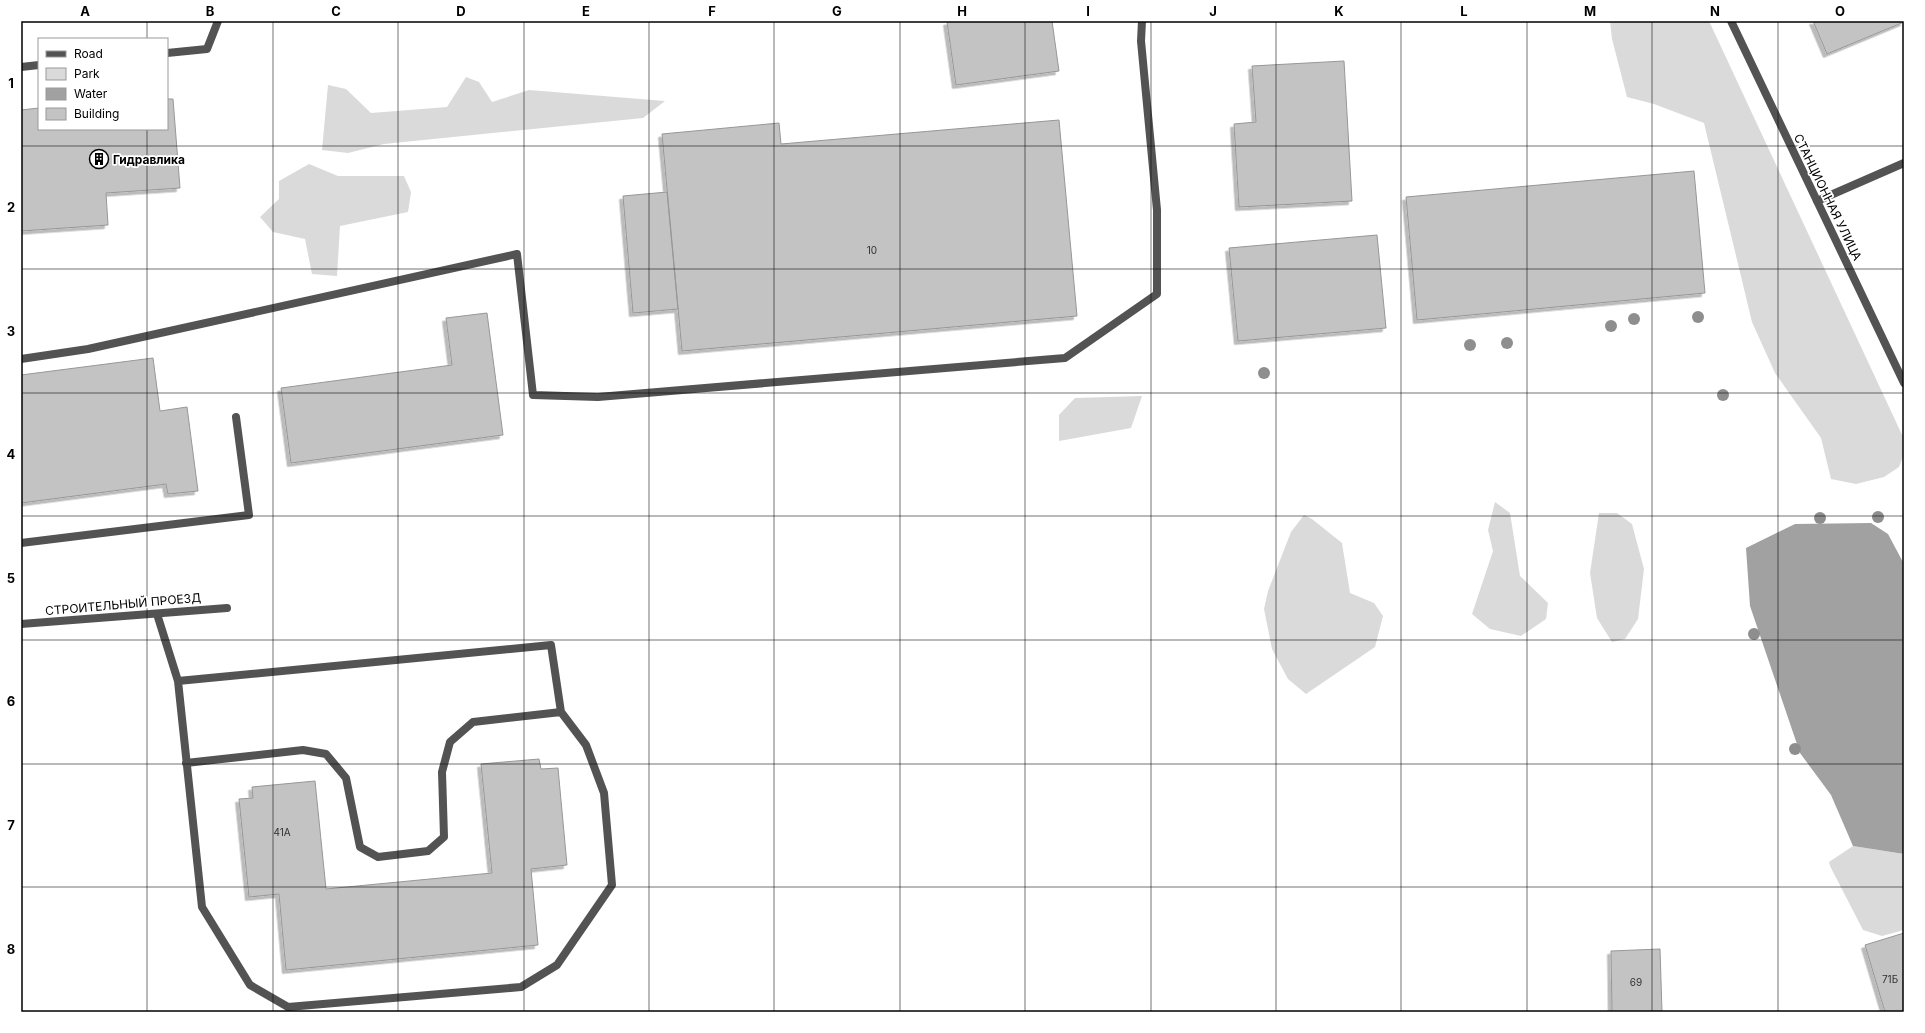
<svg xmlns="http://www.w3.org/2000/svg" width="1925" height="1033" viewBox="0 0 1925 1033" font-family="Inter,sans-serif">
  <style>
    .green { fill: #dadada }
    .water { fill: #a1a1a1 }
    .building { fill: #c3c3c3; stroke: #979797; filter: url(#shadow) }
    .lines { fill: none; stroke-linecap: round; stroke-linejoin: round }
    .lane { stroke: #535353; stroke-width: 8 }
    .street { stroke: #535353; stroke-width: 8 }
    .tree { fill: #8e8e8e }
    .grid { fill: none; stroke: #000; stroke-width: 1; stroke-opacity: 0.55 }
    .labels { text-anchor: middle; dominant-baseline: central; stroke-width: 3.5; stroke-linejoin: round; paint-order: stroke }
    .number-label { font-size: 10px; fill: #313131 }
    .poi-label { font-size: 12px; font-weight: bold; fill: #000; stroke: #fff; text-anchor: start }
    .street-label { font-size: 12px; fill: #000; stroke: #fff }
    .neatline { fill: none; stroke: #000; stroke-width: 1.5 }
    .grid-label { font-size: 13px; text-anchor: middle; font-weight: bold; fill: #000 }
  </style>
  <defs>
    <filter id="shadow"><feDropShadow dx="-3.5" dy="3.5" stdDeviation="0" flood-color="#0004"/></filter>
  </defs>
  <rect width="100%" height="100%" fill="#fff"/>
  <!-- green -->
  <path class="green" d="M1610,21H1709L1904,439V454L1899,467L1884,477L1856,484L1831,479L1821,438L1775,373L1752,322L1704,123L1654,104L1627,97L1612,39Z
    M466,77L479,82L492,102L529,90L665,101L643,118L384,144L348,153L322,150L328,85L346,89L371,113L447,107Z
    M309,164L338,176H404L411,192L408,212L340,226L337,276L312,274L305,239L273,232L260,217L279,199V181Z
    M1142,396L1131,428L1059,441V415L1075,398Z
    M1495,502L1510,513L1520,576L1548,603L1546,619L1521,636L1490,629L1472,614L1493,551L1488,530Z
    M1599,513H1617L1632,524L1644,569L1638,619L1625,639L1612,642L1597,618L1590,573Z
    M1304,515L1312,519L1342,543L1350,593L1374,603L1383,616L1375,647L1306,694L1288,679L1272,649L1264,609L1268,591L1291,532Z
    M1853,846L1904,854V930L1882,936L1863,930L1830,866L1829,862Z"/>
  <!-- water -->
  <path class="water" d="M1871,523L1888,534L1904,564V854L1853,846L1831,795L1800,753L1750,606L1746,548L1795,524Z"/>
  <!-- building -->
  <path class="building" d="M953,21H1052L1059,71L956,85L947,22Z
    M1813,21H1904V22L1827,54Z
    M1344,61L1352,201L1239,207L1234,124L1256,122L1252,66Z
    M167,99H173L180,188L106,193L108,225L21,231V110L39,108V129H167Z
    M1059,120L1077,316L682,351L662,134L779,123L781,144Z
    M1694,171L1705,293L1417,320L1406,197Z
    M667,192L678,309L633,313L623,196Z
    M1377,235L1386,328L1238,341L1229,248Z
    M487,313L503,435L291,463L281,388L452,365L446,318Z
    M153,358L160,411L187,407L198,491L168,494L166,484L21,503V375Z
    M539,759L541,769L558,768L567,865L531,869L538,945L286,970L279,894L249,897L239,799L253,798L252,787L315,781L326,889L492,873L481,764Z
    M1904,933V1012H1885L1865,945Z
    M1660,949L1662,1012H1612L1611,951Z"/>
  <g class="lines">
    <!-- lane -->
    <path class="lane" d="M167,53L207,49L218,21
      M21,67L39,65
      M1817,201L1904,163
      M21,359L88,349L517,254L533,395L598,397L1065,358L1157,294V210L1141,41L1142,21
      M21,543L249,515L236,417
      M157,614L178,681L202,907L250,985L288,1007L521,987L557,965L612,885L604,793L586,745L561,712L551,645L178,681
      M186,763L303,750L326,754L346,778L360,847L378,857L428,851L444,837L442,772L450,742L473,722L561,712"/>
    <!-- street -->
    <path class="street" d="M1731,21L1904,383
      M21,624L227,608"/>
  </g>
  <!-- trees -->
  <g class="tree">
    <circle cx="1698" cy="317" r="6"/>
    <circle cx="1634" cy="319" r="6"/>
    <circle cx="1611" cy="326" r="6"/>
    <circle cx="1507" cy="343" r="6"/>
    <circle cx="1470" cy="345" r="6"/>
    <circle cx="1264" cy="373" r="6"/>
    <circle cx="1723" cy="395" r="6"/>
    <circle cx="1878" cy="517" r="6"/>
    <circle cx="1820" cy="518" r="6"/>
    <circle cx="1754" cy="634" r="6"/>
    <circle cx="1795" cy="749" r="6"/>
  </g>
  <!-- grid -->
  <path class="grid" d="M147,21V39M273,21V1012M398,21V1012M524,21V1012M649,21V1012M774,21V1012M900,21V1012M1025,21V1012M1151,21V1012M1276,21V1012M1401,21V1012M1527,21V1012M1652,21V1012M1778,21V1012M147,129V1012M21,146H1904M21,269H1904M21,393H1904M21,516H1904M21,640H1904M21,764H1904M21,887H1904"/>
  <!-- icons -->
  <defs>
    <symbol id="building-ring" viewBox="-11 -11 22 22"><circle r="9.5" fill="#fff" stroke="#000" stroke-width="1.5"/><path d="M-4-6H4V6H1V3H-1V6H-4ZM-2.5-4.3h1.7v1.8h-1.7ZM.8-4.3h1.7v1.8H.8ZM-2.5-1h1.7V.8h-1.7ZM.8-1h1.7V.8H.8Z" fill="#000"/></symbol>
  </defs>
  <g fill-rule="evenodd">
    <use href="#building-ring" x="88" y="148" width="22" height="22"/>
  </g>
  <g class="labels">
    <!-- number labels -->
    <g class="number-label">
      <text x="872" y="250">10</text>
      <text x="282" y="832">41А</text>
      <text x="1890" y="979">71Б</text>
      <text x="1636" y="982">69</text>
    </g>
    <!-- poi labels -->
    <g class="poi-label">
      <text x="113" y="159">Гидравлика</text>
    </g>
    <!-- street labels -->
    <g class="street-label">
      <text transform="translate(1828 197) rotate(64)">СТАНЦИОННАЯ УЛИЦА</text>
      <text transform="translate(123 604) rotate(-5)">СТРОИТЕЛЬНЫЙ ПРОЕЗД</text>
    </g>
  </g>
  <!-- border -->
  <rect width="1925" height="1033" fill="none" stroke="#ffffff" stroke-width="44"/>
  <!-- legend -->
  <rect x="38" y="38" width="130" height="92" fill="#ffffff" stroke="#999999"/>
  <rect x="46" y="51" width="20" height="6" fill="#535353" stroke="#999999"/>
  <text x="74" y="58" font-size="12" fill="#000000">Road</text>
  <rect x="46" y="68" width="20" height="12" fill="#dadada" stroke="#999999"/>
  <text x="74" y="78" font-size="12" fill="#000000">Park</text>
  <rect x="46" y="88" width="20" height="12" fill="#a1a1a1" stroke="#999999"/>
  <text x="74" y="98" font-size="12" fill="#000000">Water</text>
  <rect x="46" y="108" width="20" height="12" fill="#c3c3c3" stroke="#999999"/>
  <text x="74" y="118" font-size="12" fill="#000000">Building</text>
  <rect x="22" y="22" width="1881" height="989" class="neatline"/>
  <g class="grid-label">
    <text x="85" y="16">A</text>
    <text x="210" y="16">B</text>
    <text x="336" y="16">C</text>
    <text x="461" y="16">D</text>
    <text x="586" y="16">E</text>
    <text x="712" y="16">F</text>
    <text x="837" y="16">G</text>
    <text x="962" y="16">H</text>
    <text x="1088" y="16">I</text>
    <text x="1213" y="16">J</text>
    <text x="1339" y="16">K</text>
    <text x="1464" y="16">L</text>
    <text x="1590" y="16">M</text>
    <text x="1715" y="16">N</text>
    <text x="1840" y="16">O</text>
    <text x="11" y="88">1</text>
    <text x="11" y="212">2</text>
    <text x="11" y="336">3</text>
    <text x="11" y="459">4</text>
    <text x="11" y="583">5</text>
    <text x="11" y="706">6</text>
    <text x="11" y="830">7</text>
    <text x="11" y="954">8</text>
  </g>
</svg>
